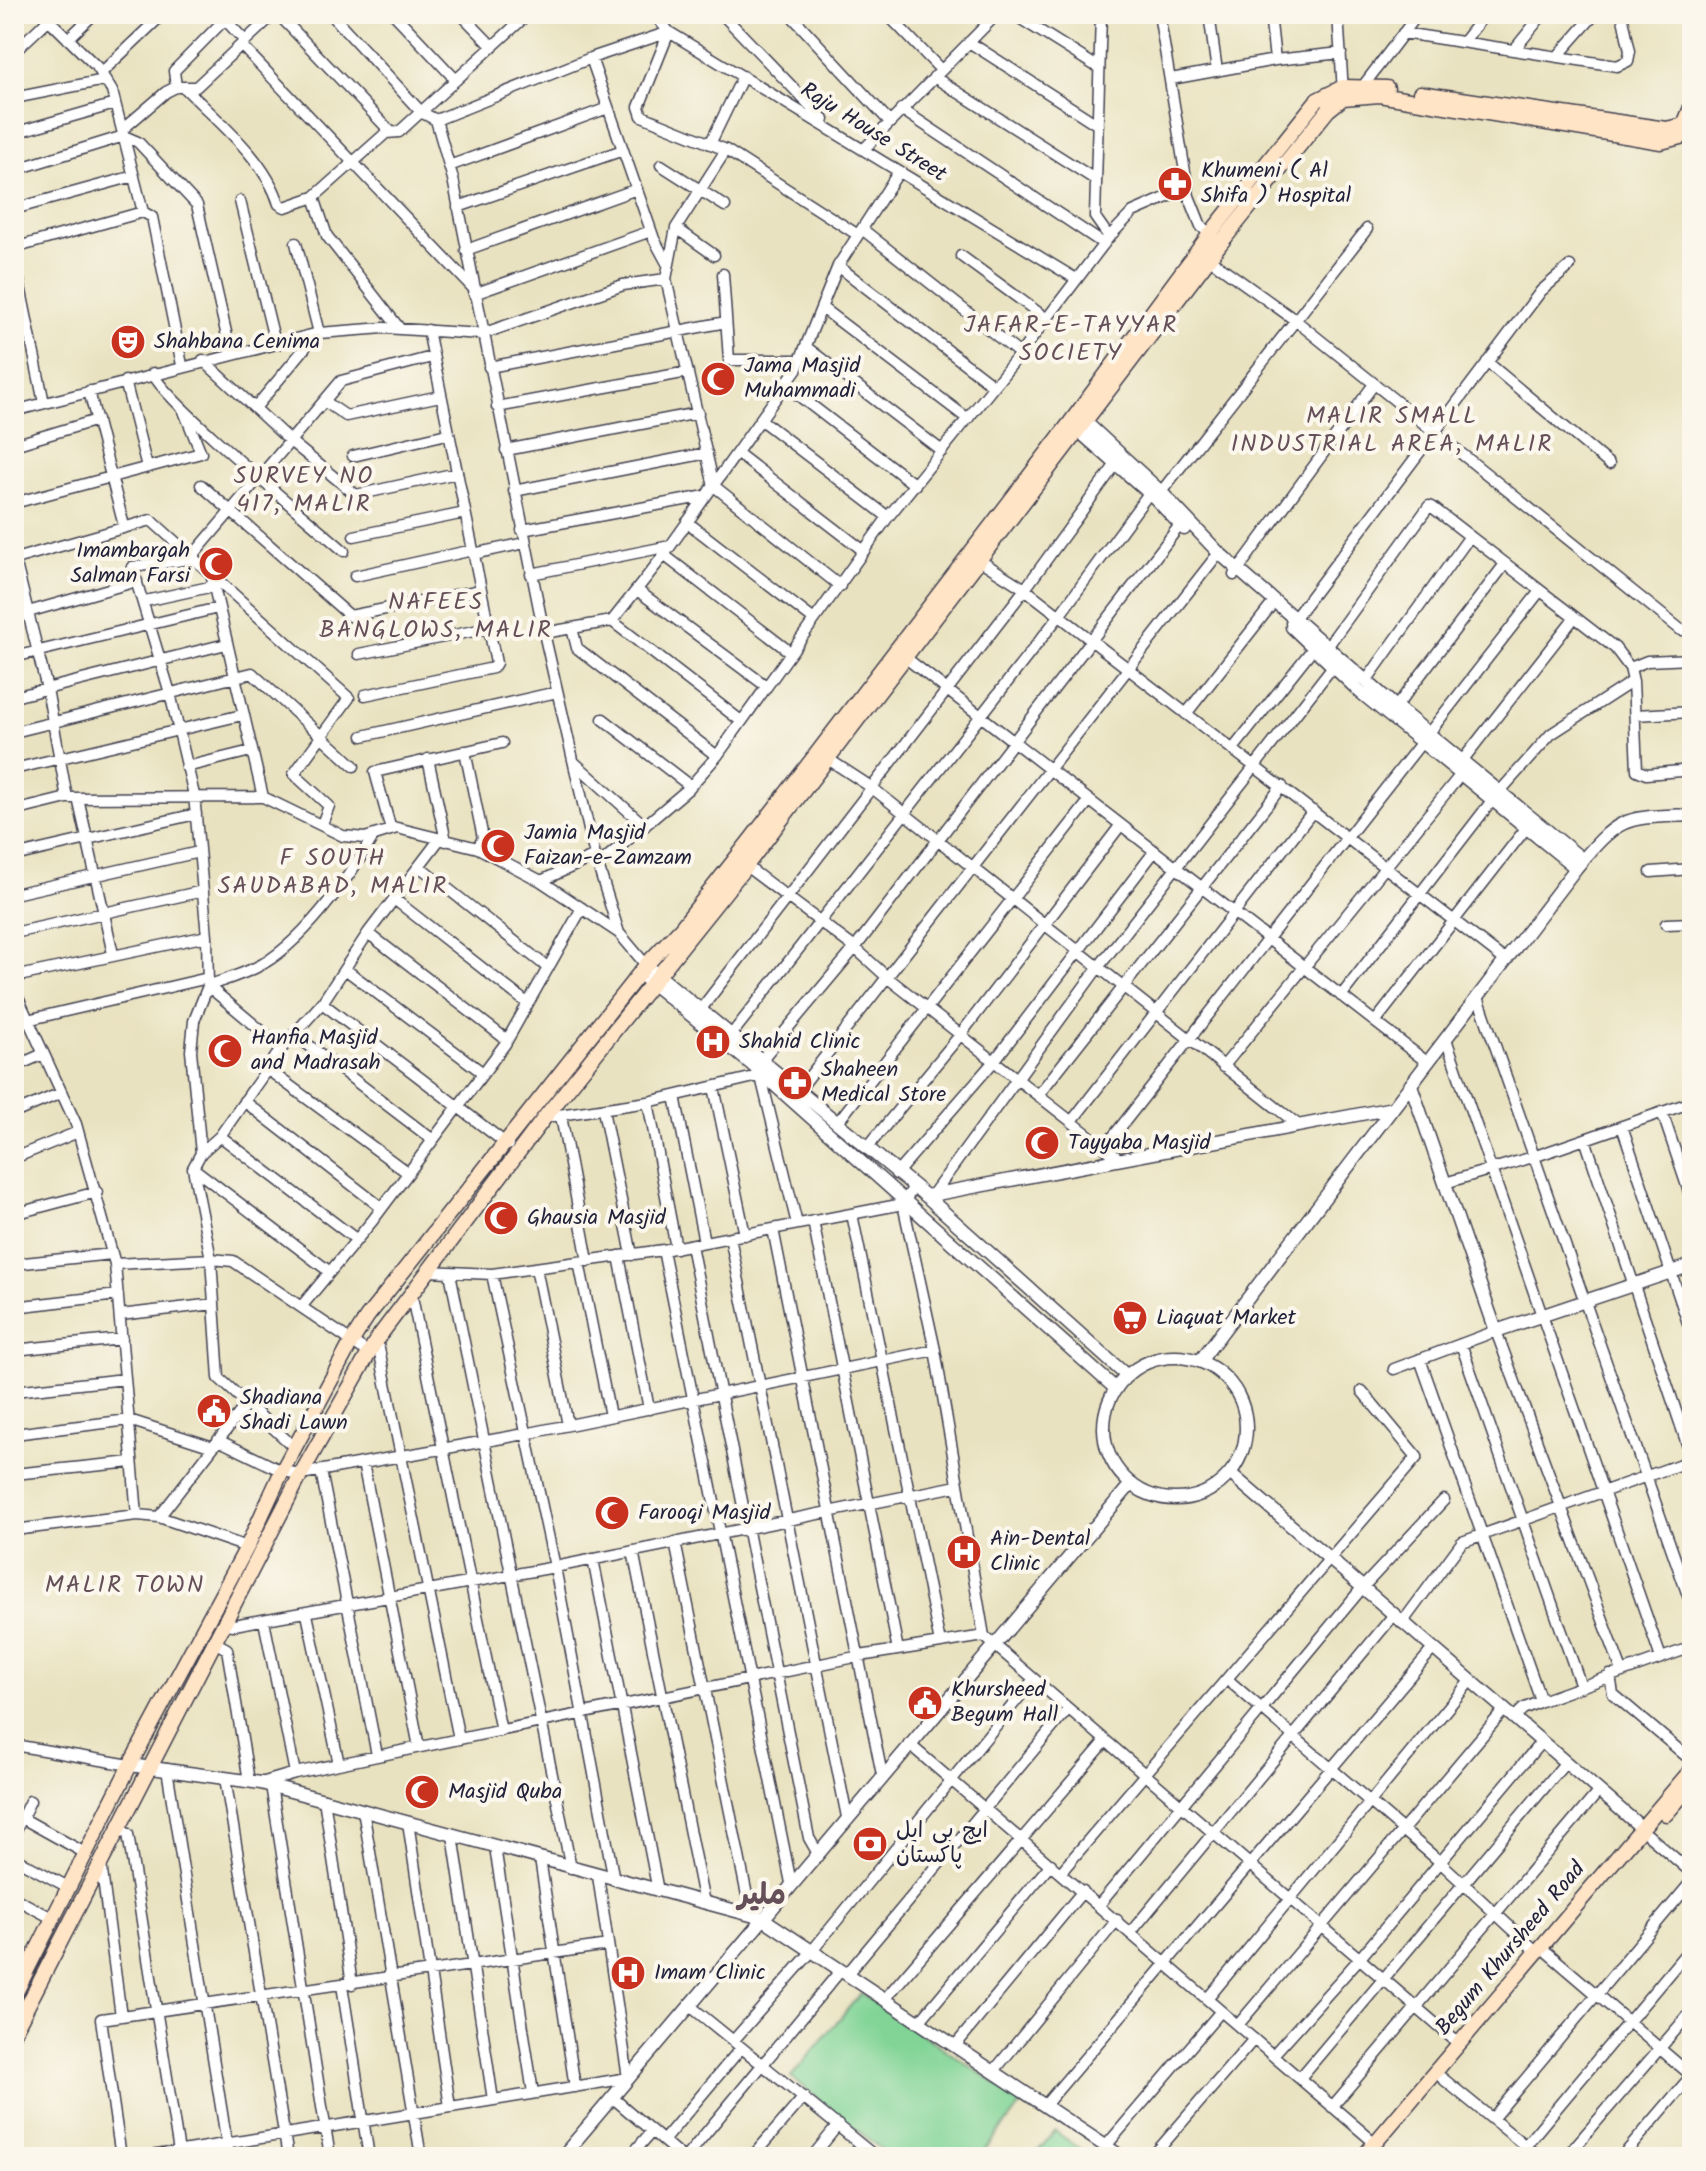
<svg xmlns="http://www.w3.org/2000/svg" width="1706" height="2171" viewBox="0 0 1706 2171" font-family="Kalam,'Playpen Sans Arabic',sans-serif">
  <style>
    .green { fill: #81d496; stroke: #527b68; stroke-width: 2 }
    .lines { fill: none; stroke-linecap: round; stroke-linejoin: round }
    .minor-casing { stroke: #403f4f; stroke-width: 13 }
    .tertiary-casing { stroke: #403f4f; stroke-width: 15 }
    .secondary-casing { stroke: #403f4f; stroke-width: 17 }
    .minor { stroke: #fff; stroke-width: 10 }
    .tertiary { stroke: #fff; stroke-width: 12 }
    .secondary { stroke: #ffe4c6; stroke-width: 14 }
    .labels { text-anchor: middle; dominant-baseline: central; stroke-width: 8; stroke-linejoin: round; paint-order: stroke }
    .street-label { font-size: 22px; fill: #22223b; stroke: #fbf7ec }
    .poi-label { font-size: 22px; fill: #22223b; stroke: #fbf7ec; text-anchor: start }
    .neighbourhood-label { font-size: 24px; letter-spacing: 2px; fill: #65505a; stroke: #fbf7ec }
    .district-label { font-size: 30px; font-weight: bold; fill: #65505a; stroke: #fbf7ec }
  </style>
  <rect width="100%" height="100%" fill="#fbf7ec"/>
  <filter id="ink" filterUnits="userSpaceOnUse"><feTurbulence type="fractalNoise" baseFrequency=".0125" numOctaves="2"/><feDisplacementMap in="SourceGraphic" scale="16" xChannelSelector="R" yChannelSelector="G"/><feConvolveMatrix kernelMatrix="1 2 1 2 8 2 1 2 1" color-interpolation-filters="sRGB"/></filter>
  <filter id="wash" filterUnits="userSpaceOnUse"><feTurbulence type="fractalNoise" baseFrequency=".006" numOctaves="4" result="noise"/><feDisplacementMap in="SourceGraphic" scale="32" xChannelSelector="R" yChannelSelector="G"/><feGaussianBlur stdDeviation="1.8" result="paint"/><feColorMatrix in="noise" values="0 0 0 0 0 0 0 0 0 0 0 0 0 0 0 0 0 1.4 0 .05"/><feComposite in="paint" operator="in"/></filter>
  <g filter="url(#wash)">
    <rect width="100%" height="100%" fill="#e9e2c0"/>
    <!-- green -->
    <path class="green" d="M861,1993L1023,2102L979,2157H891L791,2077Z
      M1055,2131L1091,2157H1033Z"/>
  </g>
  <g filter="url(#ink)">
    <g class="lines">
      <defs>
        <path id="minor" d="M43,14L98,68L112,91L143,212L152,217L182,365
          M220,14L245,41
          M278,14L391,132
          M331,14L421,112L436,120L453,179L544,633L595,856L619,933L646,965
          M394,14L456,80
          M461,14L493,47
          M654,14L669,32L1076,279
          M722,14L824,120
          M790,14L889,121
          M887,14L941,70
          M1013,14L1099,68
          M1101,14L1095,217L1109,237
          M1159,14L1189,196L1201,226L1214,238
          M1209,14L1217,71
          M1270,14L1275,60
          M1338,14L1343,92
          M669,32L639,107L642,116L726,150L858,235
          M1403,33L1617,66L1628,61L1630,51L1622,14
          M68,39L94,14
          M969,42L1098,125
          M1463,42L1485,14
          M241,45L472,287
          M1514,50L1543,14
          M14,52L49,19
          M1557,57L1595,14
          M591,58L654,239L667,263
          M101,73L163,14
          M934,77L1096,180
          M1171,79L1275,60L1341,53
          M1363,86L1418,14
          M176,87L174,71L230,14
          M184,87C216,120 265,158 279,204L285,207L314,197L386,133L399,132L528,14
          M14,98L105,80
          M901,109L1104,244
          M436,120L591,58L669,32
          M123,129L166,92L176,87H196L274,14
          M14,133L115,104
          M710,144L743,76
          M863,150L997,14
          M661,165L725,206
          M449,166L608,108
          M14,170L124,136L138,142L197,205L231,354
          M314,197L327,236L400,329
          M240,201L275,343
          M458,207L623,150
          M14,209L134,176
          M676,228L714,255
          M862,229L1020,354
          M296,243L319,333
          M14,248L143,212
          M466,250L637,189
          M1204,255L1295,320L1681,630H1692
          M961,256L1047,319
          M14,257L44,403
          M838,266L994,386
          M723,274L729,360H801
          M666,279L676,228L726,150
          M474,294L651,231
          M822,308L968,419
          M806,347L942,451
          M203,360L290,441L356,495L457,473
          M1487,362L1609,464
          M489,367L726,322
          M153,373C160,398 314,524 344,551
          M125,381L147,467
          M785,385L915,485
          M89,391L124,526
          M324,401L346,416L440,396
          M497,407L688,372
          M255,408L305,348L306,336
          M14,411L319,333L384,328L482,334L623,285L666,279L714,486L840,586
          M761,420L888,517
          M14,445L97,420
          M506,450L698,413
          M737,453L864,551
          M353,456L447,434
          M201,485L350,616L481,590
          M514,491L707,453
          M1161,492L1367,229
          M14,503L201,453L184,411
          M687,522L814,620
          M522,530L706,496
          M354,536L465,513
          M473,554L525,543
          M664,555L790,652
          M14,556L47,689L67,798
          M976,558L1025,589L1506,961
          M15,559L151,520L349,698L294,774L329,806L322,824
          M531,574L670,546
          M1234,575L1374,384
          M355,576L473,550
          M212,578L263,797
          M637,590L766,686
          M145,601L214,586
          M14,616L137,581
          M612,621L741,721
          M1291,623L1541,291L1570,266
          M572,628L577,648L717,756
          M544,633L612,621L664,555L797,368L838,266L898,173
          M1327,647L1429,506L1432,507L1615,648L1630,668L1633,681L1637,770L1646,774L1692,770
          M359,654L489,628
          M902,655L1428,1063
          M14,657L218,608
          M1630,668L1647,661L1692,659
          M1366,681L1470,536
          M365,695L493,668L496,663L428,330
          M14,697L226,644
          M1396,707L1505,564
          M1186,714L1270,607
          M1635,715L1692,712
          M603,719L690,786
          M14,732L252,673L354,766
          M363,736L557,692
          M1233,749L1314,647
          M465,751L483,838L478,848
          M825,757L871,787L1297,1124
          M428,759L446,841
          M1462,761L1574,618
          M575,763L645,826
          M186,767L251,751
          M14,769L242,715
          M78,798L113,954
          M14,811L67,798L263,797L343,836L365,838L397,828L478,848L541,881L619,933
          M391,830L375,772L502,743
          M14,856L196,814
          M598,865L688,789L717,756L888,517L1020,354L1109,237L1133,212L1188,188
          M419,866L547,967
          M746,866L855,948L888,978L1118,1158
          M1651,872L1692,869
          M541,881L595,856
          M14,894L199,852
          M394,899L527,1003
          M1666,924L1692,923
          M14,933L203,891
          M368,933L507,1040
          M345,969L483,1073
          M14,977L207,936
          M14,989L76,1124L115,1264L137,1515
          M1341,996L1494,798L1551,734L1633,681
          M1478,997L1692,1607
          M322,1003L508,1145
          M701,1009L1025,589L1116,464
          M1375,1022L1527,827
          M14,1023L208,978
          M294,1034L433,1140
          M732,1034L1059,616L1149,493
          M1446,1039L1661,1658
          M282,1048L208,986C224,980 240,975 255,968C300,947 350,877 374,835
          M762,1059L855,948L1180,525
          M14,1067L43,1054
          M1223,1067L1462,773
          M267,1069L408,1173
          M761,1077L797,1224
          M714,1087L745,1235
          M798,1091L1214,559
          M1039,1094L1282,786
          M675,1096L704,1242
          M244,1101L382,1208
          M648,1102L676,1248
          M603,1110L632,1255
          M1662,1112L1692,1201
          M14,1113L61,1093
          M561,1116L588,1261
          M545,1117L648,1102L763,1075
          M1072,1121L1313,811
          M837,1123L1089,801
          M1622,1126L1692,1335
          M220,1136L357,1240
          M1585,1139L1692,1459
          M1105,1147L1540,591
          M866,1149L961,1034L1120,826
          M201,1153L220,1136L282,1048L322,1003L368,933L439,840
          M14,1158L78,1132
          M193,1168L330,1272
          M896,1174L995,1060L1154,852
          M1445,1183L1533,1157L1692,1102
          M913,1188L903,1204L935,1350L984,1636
          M933,1194L1097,969L1333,666
          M14,1214L97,1192
          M852,1214L940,1643
          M813,1221L898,1650
          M773,1229L882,1775
          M730,1237L847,1817
          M691,1245L809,1838L817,1852
          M663,1250L791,1883
          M619,1256L649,1409
          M579,1262L610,1416
          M14,1264L112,1254
          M115,1264L211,1259L233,1261L369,1353
          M536,1268L568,1425
          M428,1271L492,1274L663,1250L903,1204
          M450,1273L571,1868
          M492,1274L555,1567L614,1880
          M411,1292L501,1731
          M14,1307L118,1295
          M301,1307L373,1220L505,1044L582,908
          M120,1315L214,1304
          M377,1339L459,1739
          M1461,1344L1581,1686
          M14,1350L122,1339
          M1420,1359L1541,1701
          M1394,1369L1496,1331L1622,1671
          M14,1391L125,1379
          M14,1434L129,1420L213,1447
          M218,1440L282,1471L301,1474L525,1434L935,1350
          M295,1448L219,1378L211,1259L193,1168L201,1153L191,1051L194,1021L208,986L207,936L194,795L170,693L132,567L190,559L341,381L432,357
          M363,1463L419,1747
          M321,1471L377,1755
          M14,1474L132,1462
          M159,1517L248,1402
          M14,1530L137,1515L159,1517L247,1547
          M675,1542L751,1915
          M633,1551L704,1903
          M593,1559L658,1891
          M307,1614L339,1764
          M264,1621L295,1773
          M1402,1623L1462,1542L1692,1460
          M224,1624L234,1625L555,1567L957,1486
          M216,1643L227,1649L249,1781
          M1610,1675L1613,1694L1692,1761
          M1228,1680L1439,1861L1537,1952
          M1514,1718L1523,1709L1541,1701L1692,1647
          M909,1744L1375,2143
          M14,1745L130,1765
          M167,1769L229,2157
          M225,1778L288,2157
          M261,1783L295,1773L860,1656L984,1636L1459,2044
          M271,1785L330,2157
          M324,1799L352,1984
          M363,1810L421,2157
          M22,1818L85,1853
          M408,1822L450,2107
          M118,1828L128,1834L179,2152
          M14,1834L30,1801
          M453,1835L493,2100
          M1648,1835L1692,1873
          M495,1847L533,2093
          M14,1858L68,1887
          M540,1859L575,2087
          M101,1864L121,2016
          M1061,1872L1417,1457L1362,1391
          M14,1898L52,1918
          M1099,1905L1362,1588L1444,1500
          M1131,1932L1393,1616
          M1548,1953L1692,2076
          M847,1974L1068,1709
          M342,1985L369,2157
          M1208,1998L1470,1681
          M885,1999L1105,1742
          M689,2005L876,2157
          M919,2022L1051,1864
          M1238,2025L1504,1710
          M733,2041L812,1951L1034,1679
          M955,2046L1083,1891
          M1273,2055L1360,1958L1542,1741
          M994,2071L1117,1920
          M1300,2078L1566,1762
          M1442,2078L1539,2157
          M612,2097L682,2157
          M1046,2104L1432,1650
          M1332,2107L1599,1791
          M1492,2119L1692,1881
          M663,2141L741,2048
          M1106,2146L1221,2011
          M1525,2146L1692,1946
          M121,2157L101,2019L608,1945
          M145,2157L628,2078L598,1876
          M630,2157L652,2131
          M686,2157L841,1970
          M752,2157L804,2097
          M812,2157L838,2125
          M1152,2157L1254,2039
          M1566,2157L1692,2011
          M1622,2157L1692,2075
          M1689,2157L1692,2154"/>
        <path id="tertiary" d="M1079,416L1161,492L1218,552L1396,707L1583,860
          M1071,424L1155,498L1184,529
          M1292,627L1359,691L1576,868
          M646,965L926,1196L1127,1376
          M639,973L750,1063L1116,1389
          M1411,1085L1496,1331L1692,1265
          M926,1196L1393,1108
          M1104 1428a71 71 0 1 1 142 0a71 71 0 1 1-142 0Z
          M1200,1361L1576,868C1621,814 1624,818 1692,815
          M1231,1474L1642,1828
          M130,1765L261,1783L762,1918L1122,2157
          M562,2157L1131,1484"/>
        <path id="secondary" d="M1686,14L1692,38
          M1420,93L1666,129L1684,125L1692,105
          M1666,1814L1692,1784
          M14,1996L130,1765L247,1547L282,1471L352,1341L367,1317L646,965L681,928L752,838L1070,423L1210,234L1317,100L1343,87L1387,88
          M14,2032L301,1474L377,1339L545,1117L746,866L1220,244L1328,110L1343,98L1379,95L1661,142L1692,134
          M1363,2157L1692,1769"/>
      </defs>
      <!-- minor casing -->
      <use href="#minor" class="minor-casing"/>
      <!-- tertiary casing -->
      <use href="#tertiary" class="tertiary-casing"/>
      <!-- secondary casing -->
      <use href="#secondary" class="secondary-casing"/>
      <!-- minor -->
      <use href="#minor" class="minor"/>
      <!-- tertiary -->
      <use href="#tertiary" class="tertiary"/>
      <!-- secondary -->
      <use href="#secondary" class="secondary"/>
    </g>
  </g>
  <!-- icons -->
  <defs>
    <symbol id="pharmacy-disc" viewBox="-11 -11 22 22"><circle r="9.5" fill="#c8321e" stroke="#fbf7ec"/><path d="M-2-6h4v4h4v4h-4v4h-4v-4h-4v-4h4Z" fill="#fff"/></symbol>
    <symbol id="theatre-disc" viewBox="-11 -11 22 22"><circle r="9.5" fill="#c8321e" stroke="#fbf7ec"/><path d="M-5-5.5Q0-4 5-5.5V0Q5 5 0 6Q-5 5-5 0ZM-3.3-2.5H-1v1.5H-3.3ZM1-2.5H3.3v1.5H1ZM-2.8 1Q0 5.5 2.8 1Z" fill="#fff"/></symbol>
    <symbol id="mosque-disc" viewBox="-11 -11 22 22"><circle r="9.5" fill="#c8321e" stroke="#fbf7ec"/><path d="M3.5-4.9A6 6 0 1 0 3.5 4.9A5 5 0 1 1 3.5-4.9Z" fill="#fff"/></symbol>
    <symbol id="hospital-disc" viewBox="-11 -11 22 22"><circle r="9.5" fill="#c8321e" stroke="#fbf7ec"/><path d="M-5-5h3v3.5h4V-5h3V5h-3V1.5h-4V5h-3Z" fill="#fff"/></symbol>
    <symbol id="supermarket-disc" viewBox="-11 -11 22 22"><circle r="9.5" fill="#c8321e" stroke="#fbf7ec"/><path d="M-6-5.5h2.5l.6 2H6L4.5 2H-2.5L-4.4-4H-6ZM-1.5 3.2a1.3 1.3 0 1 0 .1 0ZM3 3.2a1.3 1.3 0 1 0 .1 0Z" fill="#fff"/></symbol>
    <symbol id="civic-disc" viewBox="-11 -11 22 22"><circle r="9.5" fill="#c8321e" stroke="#fbf7ec"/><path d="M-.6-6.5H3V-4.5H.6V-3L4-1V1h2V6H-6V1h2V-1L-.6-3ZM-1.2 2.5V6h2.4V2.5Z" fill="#fff"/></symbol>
    <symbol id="bank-disc" viewBox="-11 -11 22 22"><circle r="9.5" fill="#c8321e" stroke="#fbf7ec"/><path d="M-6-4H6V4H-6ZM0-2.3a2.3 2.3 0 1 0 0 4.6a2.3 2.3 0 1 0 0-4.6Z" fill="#fff"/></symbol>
  </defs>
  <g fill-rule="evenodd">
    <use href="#pharmacy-disc" x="1155" y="164" width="40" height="40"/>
    <use href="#theatre-disc" x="108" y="322" width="40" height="40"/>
    <use href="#mosque-disc" x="698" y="359" width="40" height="40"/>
    <use href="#mosque-disc" x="196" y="544" width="40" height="40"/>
    <use href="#mosque-disc" x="478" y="826" width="40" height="40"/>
    <use href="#hospital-disc" x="693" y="1022" width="40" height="40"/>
    <use href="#mosque-disc" x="205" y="1031" width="40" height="40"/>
    <use href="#pharmacy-disc" x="775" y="1063" width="40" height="40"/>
    <use href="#mosque-disc" x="1022" y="1123" width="40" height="40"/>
    <use href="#mosque-disc" x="481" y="1198" width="40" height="40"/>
    <use href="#supermarket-disc" x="1110" y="1298" width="40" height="40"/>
    <use href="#civic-disc" x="194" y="1391" width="40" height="40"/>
    <use href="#mosque-disc" x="592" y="1493" width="40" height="40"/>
    <use href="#hospital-disc" x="944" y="1532" width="40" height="40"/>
    <use href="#civic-disc" x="905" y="1683" width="40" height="40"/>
    <use href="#mosque-disc" x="402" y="1772" width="40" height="40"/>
    <use href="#bank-disc" x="850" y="1824" width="40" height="40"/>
    <use href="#hospital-disc" x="608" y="1953" width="40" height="40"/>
  </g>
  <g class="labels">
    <!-- street labels -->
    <g class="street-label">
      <text transform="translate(873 133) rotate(32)">Raju House Street</text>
      <text transform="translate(1511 1949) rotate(-50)">Begum Khursheed Road</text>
    </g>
    <!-- poi labels -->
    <g class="poi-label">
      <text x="1201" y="171">Khumeni ( Al<tspan x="1201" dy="25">Shifa ) Hospital</tspan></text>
      <text x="154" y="342">Shahbana Cenima</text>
      <text x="744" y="366">Jama Masjid<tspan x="744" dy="25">Muhammadi</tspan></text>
      <text x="190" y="551" text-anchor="end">Imambargah<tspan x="190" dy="25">Salman Farsi</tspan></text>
      <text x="524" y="833">Jamia Masjid<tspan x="524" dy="25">Faizan-e-Zamzam</tspan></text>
      <text x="251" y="1038">Hanfia Masjid<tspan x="251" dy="25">and Madrasah</tspan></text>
      <text x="739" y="1042">Shahid Clinic</text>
      <text x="821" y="1070">Shaheen<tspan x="821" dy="25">Medical Store</tspan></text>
      <text x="1068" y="1143">Tayyaba Masjid</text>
      <text x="527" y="1218">Ghausia Masjid</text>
      <text x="1156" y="1318">Liaquat Market</text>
      <text x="240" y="1398">Shadiana<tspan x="240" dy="25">Shadi Lawn</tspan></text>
      <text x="638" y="1513">Farooqi Masjid</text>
      <text x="990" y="1539">Ain-Dental<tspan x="990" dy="25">Clinic</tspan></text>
      <text x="951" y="1690">Khursheed<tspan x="951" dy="25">Begum Hall</tspan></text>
      <text x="448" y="1792">Masjid Quba</text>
      <text x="896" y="1831">ایچ بی ایل<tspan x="896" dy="25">پاکستان</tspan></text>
      <text x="654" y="1973">Imam Clinic</text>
    </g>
    <!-- neighbourhood labels -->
    <g class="neighbourhood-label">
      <text x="1071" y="325">JAFAR-E-TAYYAR<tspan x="1071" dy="28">SOCIETY</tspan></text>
      <text x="1392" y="416">MALIR SMALL<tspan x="1392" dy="28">INDUSTRIAL AREA, MALIR</tspan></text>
      <text x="304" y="476">SURVEY NO<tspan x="304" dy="28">417, MALIR</tspan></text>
      <text x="436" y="602">NAFEES<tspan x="436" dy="28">BANGLOWS, MALIR</tspan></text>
      <text x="333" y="858">F SOUTH<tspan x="333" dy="28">SAUDABAD, MALIR</tspan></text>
      <text x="125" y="1585">MALIR TOWN</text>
    </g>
    <!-- district labels -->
    <g class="district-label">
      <text x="762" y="1896">ملیر</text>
    </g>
  </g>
  <!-- margin -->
  <rect width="1706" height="2171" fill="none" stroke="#fbf7ec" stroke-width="48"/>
</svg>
